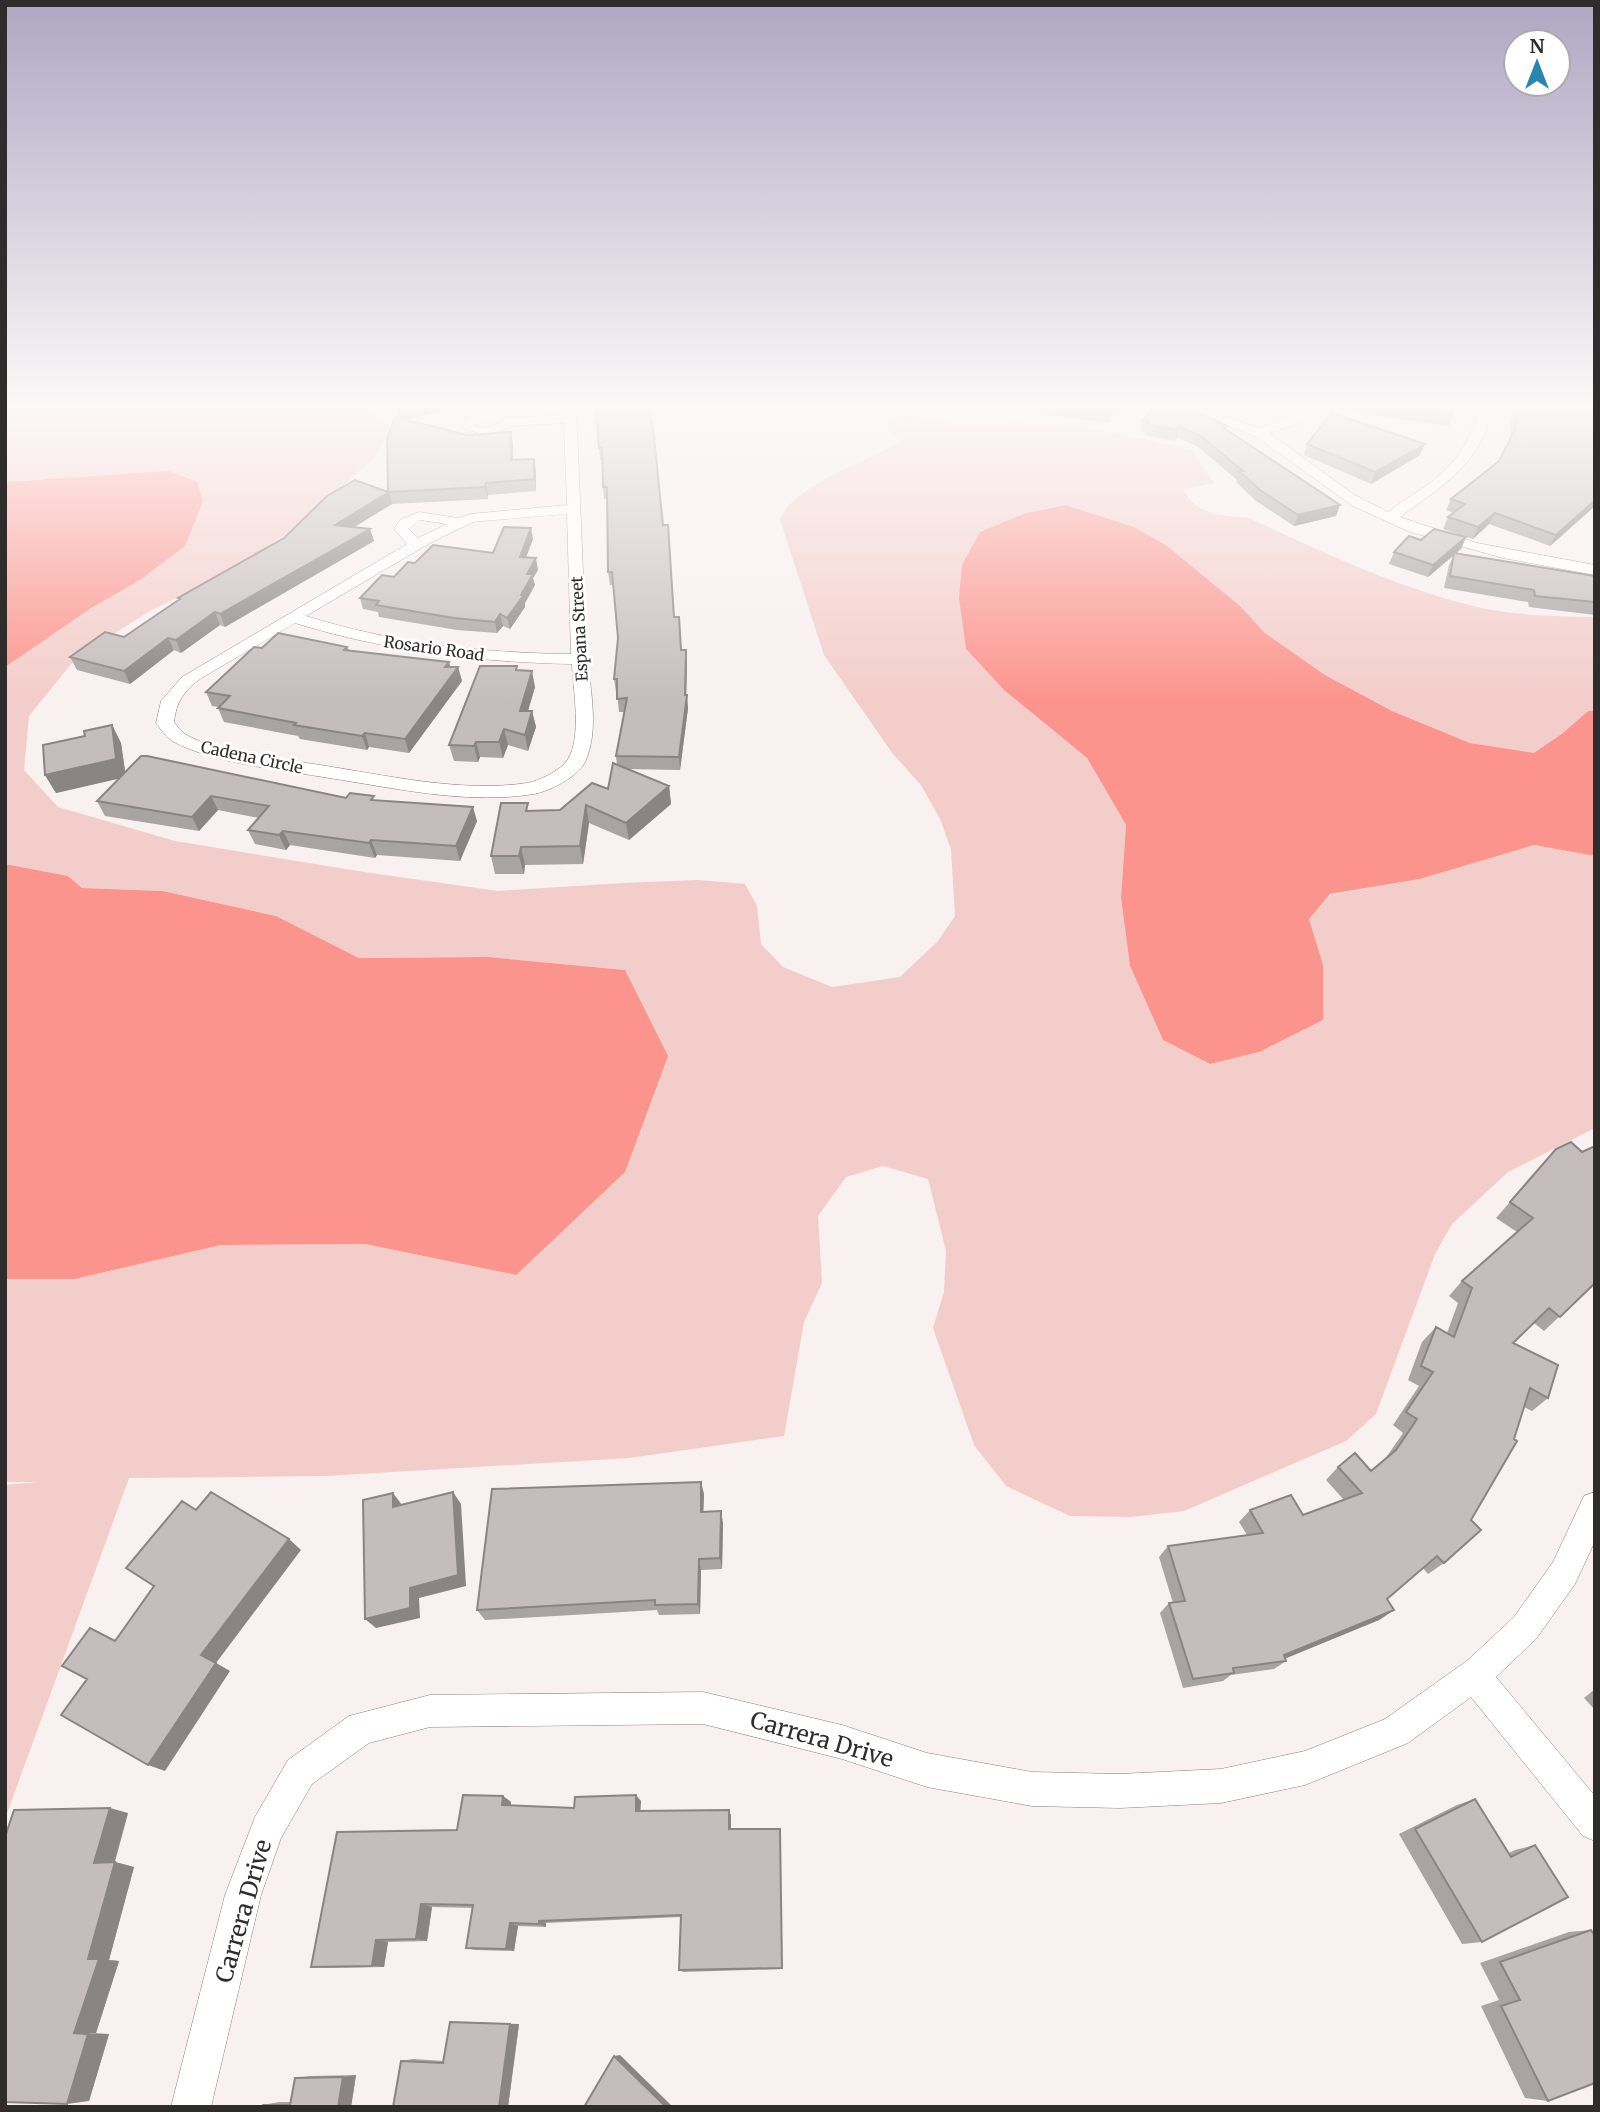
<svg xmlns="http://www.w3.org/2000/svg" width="1600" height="2112" viewBox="0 0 1600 2112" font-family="Merriweather,serif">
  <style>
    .green { fill: #f3cdc9 }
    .water { fill: #fb948c }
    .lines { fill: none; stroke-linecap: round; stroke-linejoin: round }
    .minor-casing { stroke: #898181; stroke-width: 1 }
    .minor { fill: #fff; fill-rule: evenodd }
    .wall { fill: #a9a3a3 }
    .shaded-wall { fill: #8a8484 }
    .building { fill: #c5bdbd; stroke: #8a8484; stroke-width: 2 }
    .labels { text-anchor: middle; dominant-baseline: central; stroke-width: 6; stroke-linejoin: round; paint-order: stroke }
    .far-street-label { font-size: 16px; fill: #2f2c2c; stroke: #fff }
    .near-street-label { font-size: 23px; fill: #2f2c2c; stroke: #fff }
  </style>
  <rect width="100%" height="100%" fill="#f9f0f0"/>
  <!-- green -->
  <path class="green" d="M5,406H365L391,426L375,457L330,497L309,519L220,577L150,611L76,658L29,716L24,770L58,807L175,841L364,872L498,891L623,883L698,880L745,884L757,906L761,944L783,967L832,987L900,977L938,941L955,916L951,849L940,819L921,785L893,754L824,655L780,520C793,485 868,461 900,442L889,431L886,422C906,407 931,422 953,423C980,425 1007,421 1033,423C1087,425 1140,438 1192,450L1214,483L1184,489C1193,514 1224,517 1247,517C1321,552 1398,588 1477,607C1516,616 1555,616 1595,617V711H1588L1563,733L1534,754L1470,743L1392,711L1325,675L1265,633L1240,606L1134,527L1066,505L1026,513L980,532L966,649L1004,690L1087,758L1126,825L1121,898L1130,966L1163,1040L1210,1064L1259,1052L1323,965L1308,919L1330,895L1420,879L1534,845L1595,856V1128L1508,1172L1452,1224L1435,1254L1376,1414L1346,1441L1184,1511L1131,1517L1070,1516L1006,1486L974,1445L933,1328L944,1292L946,1251L928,1179L883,1166L846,1177L818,1216L822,1283L804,1322L784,1436L629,1458L326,1476L129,1478L5,1819V1485L37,1482H5V1279H75L221,1245L365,1244L516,1275L625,970L488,957L359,958L276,916L163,891L82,888L68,876L5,864V667L93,607L140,580L44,479L5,482Z"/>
  <!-- water -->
  <path class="water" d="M169,471L197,482L203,501L185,546L140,580L93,607L5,667V482Z
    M1066,505L1134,527L1167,546L1240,606L1265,633L1325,675L1392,711L1470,743L1534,753L1563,733L1588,711H1595V856L1534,845L1420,879L1330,894L1309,919L1323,965V1020L1259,1052L1210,1064L1163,1040L1130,966L1121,898L1126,825L1087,758L1004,690L966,649L959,598L962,565L980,532L1026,513Z
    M5,864L68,876L82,888L163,891L276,916L359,958L488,957L625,970L668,1056L625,1172L516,1275L365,1244L221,1245L75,1279H5Z"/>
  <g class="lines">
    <defs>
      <path id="minor" d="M564,406H576C580,487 582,569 587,650C589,686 600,726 586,760C580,776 550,791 534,794C467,805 395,788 329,778C282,770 216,764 174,742C167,738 161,730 156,723L161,701L182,677L407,544L394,529L401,519L419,512L458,518L470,514L567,505L564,423L512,426L488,436L462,428L466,417L489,411L511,418L564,415ZM489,419L499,423L487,428L475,426L477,422ZM567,514L571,654C481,653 392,643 306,616L430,543L473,522ZM420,520L447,524L418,538L409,529ZM295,623C385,651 477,662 572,664C573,690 582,736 568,759C562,770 539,781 527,783C462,793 385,775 320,765C283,759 216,753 185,734C181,731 177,726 174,722C176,702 184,691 200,679Z
        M1175,406L1199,407L1259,428L1291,417L1305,406H1318L1301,423L1269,433L1353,494L1388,512C1439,476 1461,469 1481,406H1493C1481,464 1445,484 1400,517L1477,543L1595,565V575L1503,558L1410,532L1353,506L1255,436Z
        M1595,1492V1541L1575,1584L1536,1639L1496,1677L1595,1796V1841L1583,1836L1471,1697L1408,1743L1305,1785L1221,1803L1120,1808L1032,1806L927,1787L842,1759L703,1724L430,1727L369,1743L312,1784L281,1838L261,1895L211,2107H171L225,1895L255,1817L288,1760L349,1716L430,1695L703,1692L842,1725L927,1753L1032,1772L1120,1774L1221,1769L1305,1751L1385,1719L1468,1660L1514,1617L1553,1562L1584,1496Z"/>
    </defs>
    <!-- minor casing -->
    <use href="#minor" class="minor-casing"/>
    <!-- minor -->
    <use href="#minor" class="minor"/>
  </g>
  <!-- wall -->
  <path class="wall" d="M400,406H462L406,420L467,435L513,443V460L536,470V491L488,495V499L392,504L354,527L370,529L374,541L225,627L220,625L181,653L174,650L130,684L77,670L70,657L124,637L179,599L178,598L388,492L400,419L398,410Z
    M596,406L674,617L681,650L687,663L686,695L688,708L680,770L628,769L669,786L671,804L629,840L589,823L583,864L525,865L524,874H495L491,856L529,811L560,810L608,789L617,765L616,756L625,712H619L617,692H616L614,679L618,638L613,585H610L608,572L607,499H604L603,487V460H600L599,448Z
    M931,406H962L958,411Z
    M1040,406H1114L1110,423L1042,414Z
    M1224,406H1264L1260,412Z
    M1343,406H1454L1453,415L1449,426L1341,410Z
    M1595,406V506L1550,546L1489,524L1473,539L1443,529L1448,517L1454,513L1446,510L1451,499L1499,461L1510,440L1511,420L1516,410Z
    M1143,420L1227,426V430L1340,505L1336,516L1294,526L1256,501L1236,482L1237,480L1198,447L1177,437L1174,441L1144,435L1145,432L1141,431Z
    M1307,444L1420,455L1371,484L1304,455Z
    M1466,537L1461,549L1455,553L1595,576V615L1529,607L1528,602L1444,588L1449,565L1454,555L1428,577L1389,564L1394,552L1421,540Z
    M533,539L526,557L538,570L533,578L535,585L525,603V607L510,629L503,626L497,633L457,630L379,617L378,612L363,609L360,598L415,563L493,553Z
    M347,647L349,650L449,662L450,667H458L462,681L409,753L369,747L367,750L300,739L298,736L224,722L218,708L219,707L212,706L206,692L262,648Z
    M518,670L535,687L528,711H532L536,727L528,751L508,745L503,758L480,757L478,762L454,761L449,745Z
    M112,725L121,743L125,773L346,798L375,800L477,821L460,861L377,855L375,858L290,845L286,850L255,844L248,830L259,818L218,810L199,831L105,816L97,801L120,778L56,793L45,775L85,736Z
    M1556,1149L1595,1283L1544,1331L1534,1323L1513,1343L1548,1398L1532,1411L1524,1407L1444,1563L1428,1574L1423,1568L1387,1599L1394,1610L1379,1620L1285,1658L1286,1661L1274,1669L1231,1675L1223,1681L1183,1688L1160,1613L1169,1603H1173L1159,1557L1168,1546L1247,1535L1239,1522L1250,1510L1303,1515L1344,1500L1326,1480L1338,1467L1371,1471L1385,1459L1403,1433L1393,1425L1419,1386L1408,1380L1422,1342L1436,1327L1447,1333L1458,1303L1449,1296L1462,1281L1517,1232L1496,1218Z
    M704,1494L703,1512L723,1523L722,1569L701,1570L700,1614L659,1615L657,1610L485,1620L477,1610Z
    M1595,1689V1710L1584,1698Z
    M503,1796L511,1802V1806L574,1808L641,1801L640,1811L729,1810L731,1816V1829L782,1969L683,1972L679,1970L681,1917L546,1923V1927L518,1926L514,1951L475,1950L466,1948L473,1908L432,1907L427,1941L388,1942L384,1967L325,1968L311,1967L457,1830Z
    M1475,1799L1509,1853L1515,1850L1535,1845L1482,1942L1462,1944L1399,1834L1457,1805Z
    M128,1813L115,1862L134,1867L109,1960L119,1961L96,2033L109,2034L89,2101L5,2102Z
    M1591,1930L1548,2101L1525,2098L1481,2006L1499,2000L1480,1963L1569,1932Z
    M450,2022L519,2024L508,2107H393L401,2061L413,2059L444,2061Z
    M356,2075L351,2107H262L263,2105L279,2102H290L295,2078L310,2076Z"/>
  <!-- shaded-wall -->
  <path class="shaded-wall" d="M418,406H462L401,421L398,410Z
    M1179,427L1177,437L1174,441L1177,430Z
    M511,432L513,443V472L511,460Z
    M1425,444L1420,455L1371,484L1375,472Z
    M534,459L536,470V491L534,479Z
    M486,483L488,495V499L485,487Z
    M389,492L392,504L338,537L335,525Z
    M1595,500V506L1550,546L1556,535Z
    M1340,505L1336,516L1294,526L1298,515Z
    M1495,513L1489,524L1473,539L1478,527Z
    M531,528L533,539L522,568L520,557Z
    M370,529L374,541L225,627L220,614Z
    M1466,537L1461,549L1428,577L1433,565Z
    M536,558L538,570L533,578L535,585L525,603V607L510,629L507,618L527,574Z
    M215,612L220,625L181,653L176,640Z
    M500,614L503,626L497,633L495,622Z
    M168,638L174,650L130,684L124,671Z
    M686,650L687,663L686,702L687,695L688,708L680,770L679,757L685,695Z
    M449,662L452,676L458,667L462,681L409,753L405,739Z
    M532,671L535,687L523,727L520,711Z
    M532,711L536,727L528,751L525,735Z
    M112,725L121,743L126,777L56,793L45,775Z
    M504,729L508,745L503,758L499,742Z
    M365,733L369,747L367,750L362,736Z
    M476,742L480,757L478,762L474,746Z
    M669,786L671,804L629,840L626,823Z
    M211,796L218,810L199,831L192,817Z
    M586,805L589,823L583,864L580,846Z
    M473,807L477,821L460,861L456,846Z
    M283,831L290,845L286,850L279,835Z
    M371,840L377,855L375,858L369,843Z
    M521,847L525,865L524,874L519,856Z
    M701,1482L704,1494L703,1523L701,1512Z
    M453,1492L461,1504L466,1586L419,1598L420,1618L376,1628L365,1619L410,1588Z
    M393,1493L402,1505L393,1507Z
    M721,1511L723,1523L722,1569L720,1558Z
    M289,1539L301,1550L216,1663L230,1671L165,1771L148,1765L201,1655Z
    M699,1559L701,1570L700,1614L698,1604Z
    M1394,1610L1379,1620L1277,1662L1284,1655Z
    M636,1795L641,1801L640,1817L636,1811Z
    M503,1796L511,1802L510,1811L502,1805Z
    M110,1808L128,1813L113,1867L94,1863Z
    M729,1810L731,1816V1834L729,1829Z
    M115,1862L134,1867L109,1960L119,1961L96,2033H74L88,1959Z
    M421,1904L432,1907L427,1941L416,1939Z
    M539,1921L546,1923V1927L539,1924Z
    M510,1923L518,1926L514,1951L506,1949Z
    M376,1940L388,1942L384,1967L372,1966Z
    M510,2024H519L508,2107H499Z
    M88,2034H109L89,2101L67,2104Z
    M620,2055L673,2107H666L614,2056Z
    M356,2075L351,2107H338L343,2077Z"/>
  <!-- building -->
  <path class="building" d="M400,406H418L398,410Z
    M596,406H649L653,428L663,525H668L674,617H679L681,650H686L685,695H687L679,757L616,756L627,698L617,699V679H614L618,638L612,572H608L607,487H603L602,447L599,448Z
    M1061,406H1114L1112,412Z
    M1155,406H1185L1227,426L1224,428L1340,505L1298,515L1260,490L1239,471H1243L1201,436L1179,427L1177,430L1147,424L1149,421L1143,420Z
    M1390,406H1454L1453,415Z
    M1519,406H1595V500L1556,535L1495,513L1478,527L1448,517L1465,504L1451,499L1499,461L1515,430L1516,410Z
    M1332,413L1425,444L1375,472L1307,444Z
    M395,417L467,435L511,432V460L534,459V479L486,483L485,487L389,492L335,525L370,529L220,614L215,612L176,640L168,638L124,671L70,657L105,632L124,637L180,599L178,598L284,538L327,496L355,480L388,492L387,439Z
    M504,527L531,528L520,557L536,558L527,574H533L521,595L523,596L507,618L500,614L495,622L454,618L376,605L379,601L360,598L382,575L394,577L408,562L415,563L433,545L493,553Z
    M1434,529L1466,537L1433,565L1394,552L1409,536L1421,540Z
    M1454,553L1595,576V602L1535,596L1534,590L1450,576Z
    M278,633L347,647L344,650L449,662L445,667H458L405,739L365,733L362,736L294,725L296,723L218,708L230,696L206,692L254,647L262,648Z
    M480,666H517L516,670L532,671L520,711H532L525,735L504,729L499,742H476L474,746L449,745Z
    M112,725L116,759L45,775L43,745L85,736L84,731Z
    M141,756H147L346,798L350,793L374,796L371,800L473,807L456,846L371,840L369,843L283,831L279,835L248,830L269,806L211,796L192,817L97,801Z
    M613,763L669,786L626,823L586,805L580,846L521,847L519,856H491L501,803H528L526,811L560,810L592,783L608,789Z
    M1571,1142L1582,1152L1595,1146V1283L1560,1317L1549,1308L1513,1343L1558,1365L1548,1398L1530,1388L1514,1439L1517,1441L1471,1520L1481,1530L1444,1563L1437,1556L1387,1599L1394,1610L1284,1655L1286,1661L1233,1668L1234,1673L1193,1679L1169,1603L1185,1601L1168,1546L1263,1533L1250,1510L1291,1495L1303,1515L1362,1493L1338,1467L1355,1453L1371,1471L1396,1450L1417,1419L1406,1412L1433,1372L1421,1366L1436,1327L1454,1337L1472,1288L1462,1281L1533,1218L1510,1202L1556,1149Z
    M701,1482V1512L721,1511L720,1558L699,1559L698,1604L655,1605V1600L477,1610L492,1489Z
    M211,1492L289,1539L201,1655L216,1663L148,1765L61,1715L87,1679L62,1666L90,1628L115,1641L154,1586L126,1568L182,1501L196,1510Z
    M453,1492L458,1575L410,1588V1608L365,1619L363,1500L393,1493V1507Z
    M463,1795L503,1796L502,1805L574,1808L575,1797L636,1795V1811L729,1810V1829H780L782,1968L679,1970L681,1915L539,1921V1924L510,1923L506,1949L466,1948L473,1905L421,1904L416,1939L376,1940L372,1966L311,1967L337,1832L457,1830Z
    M1475,1799L1511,1857L1535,1845L1568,1897L1482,1942L1415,1829Z
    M110,1808L94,1863L115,1862L88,1959H99L74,2033L88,2034L67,2104L5,2102V1837L14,1810Z
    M1591,1930L1595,1936V2083L1548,2101L1501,2006L1520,2000L1500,1962Z
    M450,2022L510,2024L499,2107H393L401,2061L443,2063Z
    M614,2056L666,2107H584Z
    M343,2077L338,2107H262L263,2105H290L295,2078Z"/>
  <!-- sky -->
  <linearGradient id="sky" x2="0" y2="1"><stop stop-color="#afa7c3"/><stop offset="0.58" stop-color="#fcf8f8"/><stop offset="1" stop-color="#fcf8f8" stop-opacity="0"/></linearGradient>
  <rect width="1600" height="701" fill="url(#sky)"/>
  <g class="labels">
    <!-- far-street labels -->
    <g class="far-street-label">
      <text transform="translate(579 629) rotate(-93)">Espana Street</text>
      <text transform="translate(434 648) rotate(8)">Rosario Road</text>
      <text transform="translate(252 757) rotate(12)">Cadena Circle</text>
    </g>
    <!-- near-street labels -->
    <g class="near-street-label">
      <text transform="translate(822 1739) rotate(16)">Carrera Drive</text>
      <text transform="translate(243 1911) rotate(-74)">Carrera Drive</text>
    </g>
  </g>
  <!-- border -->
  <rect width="1600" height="2112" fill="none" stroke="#2f2c2c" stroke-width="14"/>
  <!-- north arrow -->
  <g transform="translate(1537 63)"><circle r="33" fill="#ffffff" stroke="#acabab" stroke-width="2"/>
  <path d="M0-5L12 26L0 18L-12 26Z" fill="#2985b2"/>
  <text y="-10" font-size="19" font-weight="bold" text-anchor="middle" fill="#2f2c2c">N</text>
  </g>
</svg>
